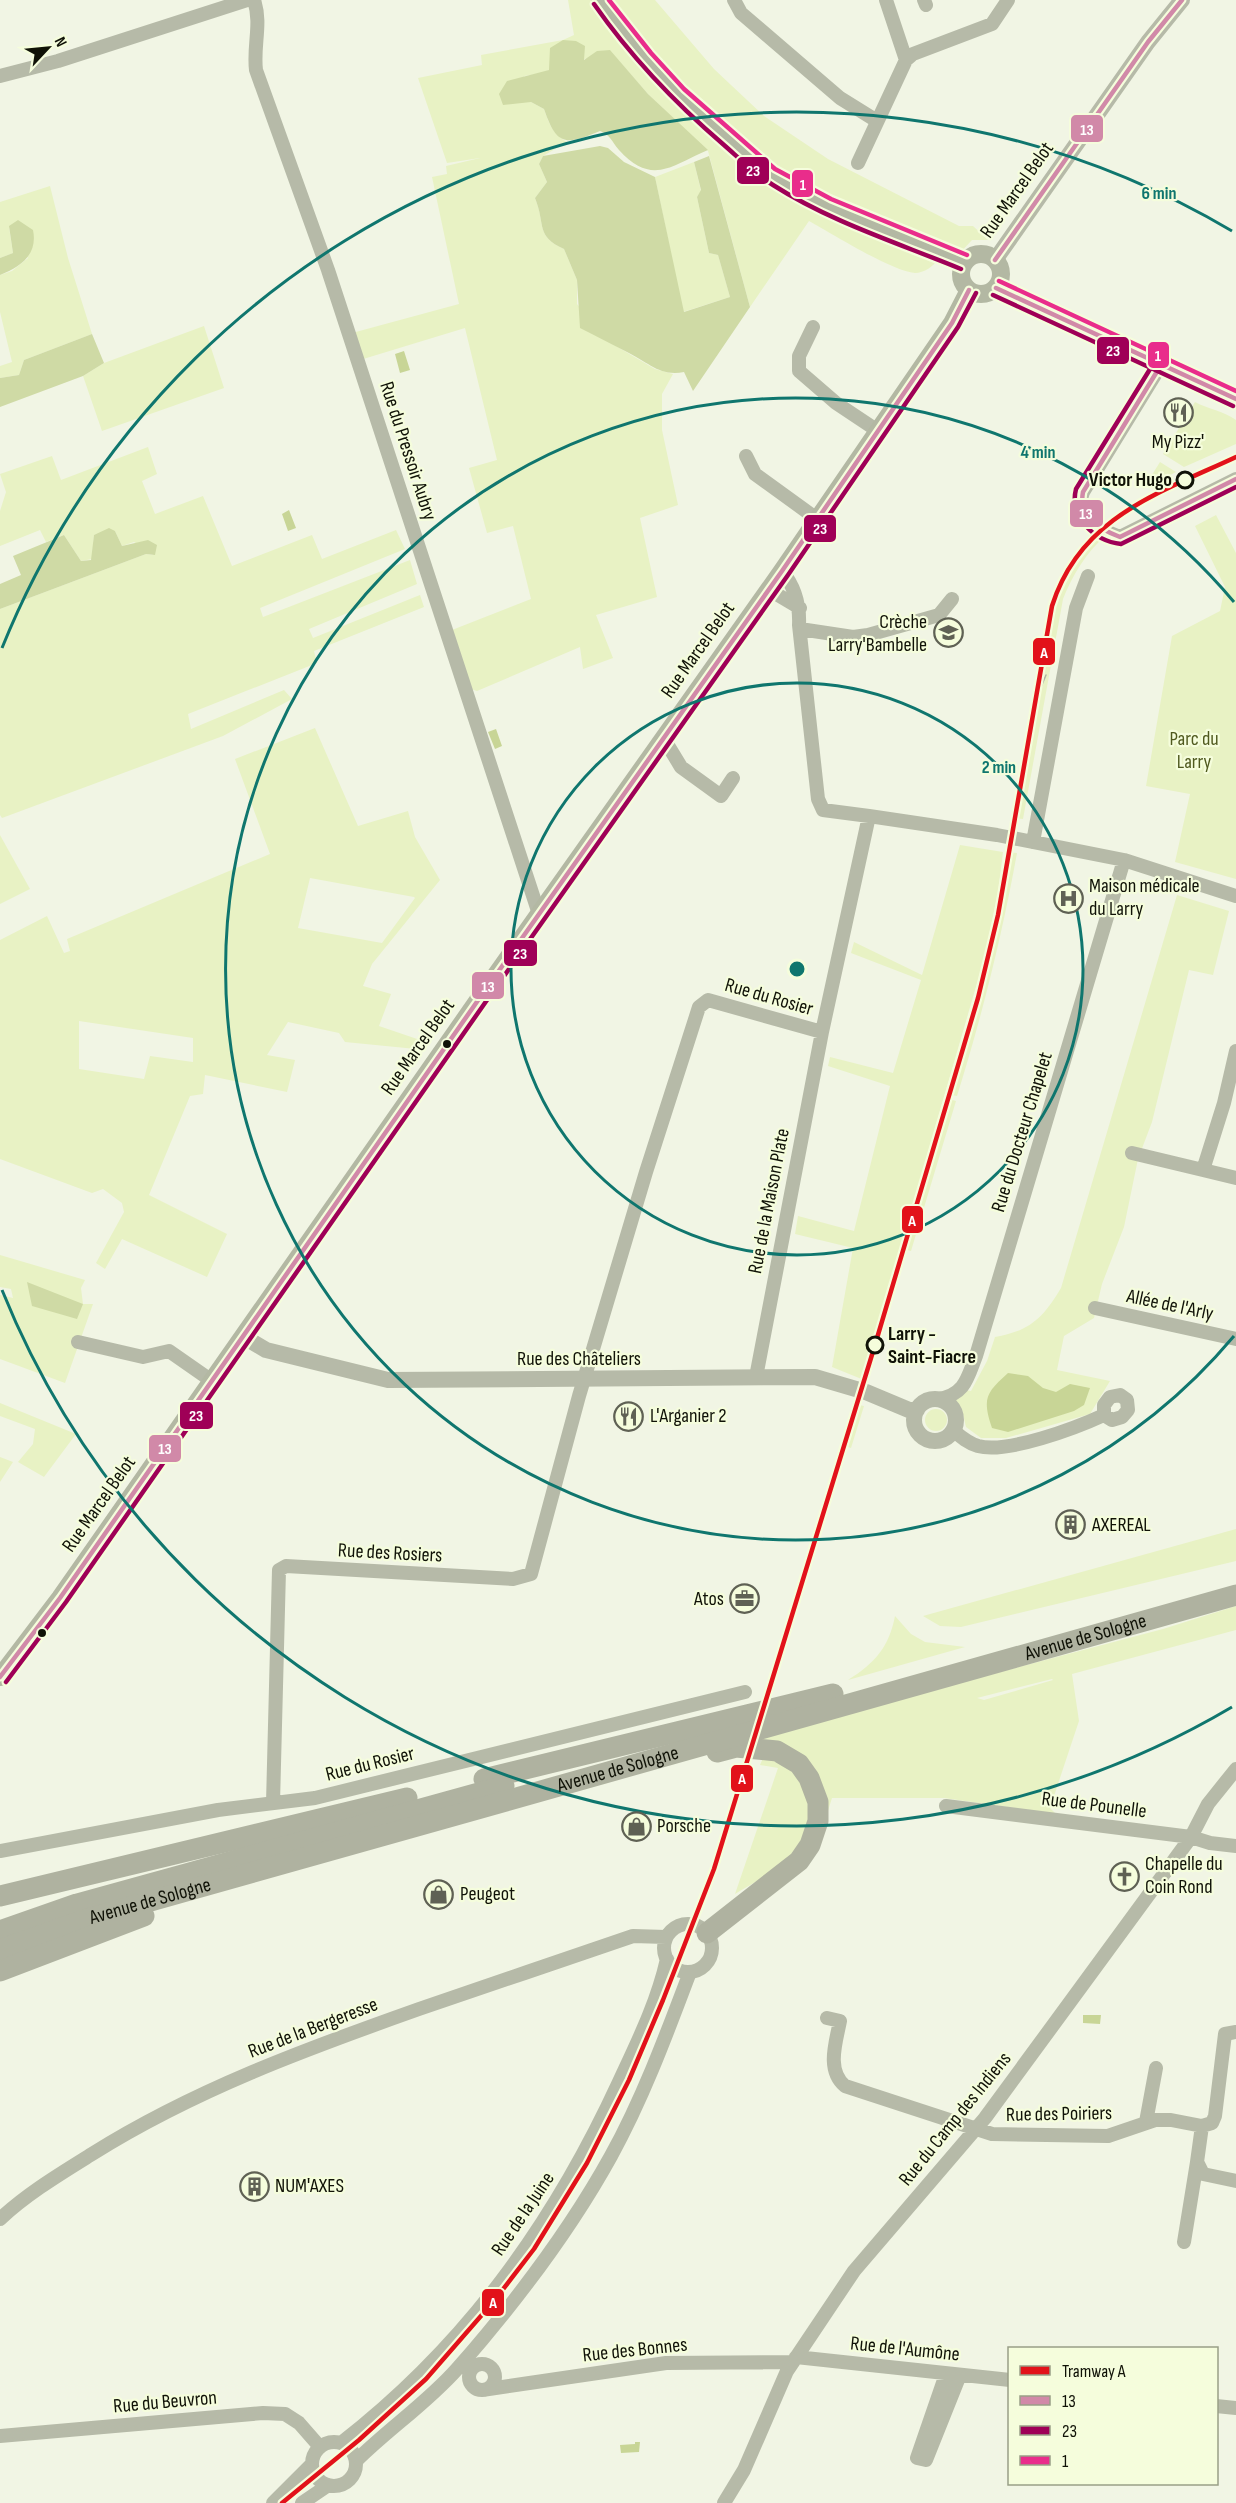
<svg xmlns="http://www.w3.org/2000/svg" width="1236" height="2503" viewBox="0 0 1236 2503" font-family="'Sofia Sans Condensed',sans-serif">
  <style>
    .green { fill: #e8f2c4; fill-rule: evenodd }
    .forest { fill: #cfdaa5 }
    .water { fill: #c8d596 }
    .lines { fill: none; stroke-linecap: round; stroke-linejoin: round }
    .minor { stroke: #b6baa8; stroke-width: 14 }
    .tertiary { stroke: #b6baa8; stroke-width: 16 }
    .secondary { stroke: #b3b8a3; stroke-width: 18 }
    .primary { stroke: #afb2a0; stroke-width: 21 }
    .tram { stroke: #b0b3a3; stroke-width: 1.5 }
    .bus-1-casing { stroke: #f5fddc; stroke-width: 9 }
    .bus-2-casing { stroke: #f5fddc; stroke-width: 9 }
    .bus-3-casing { stroke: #f5fddc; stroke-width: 9 }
    .bus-1 { stroke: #d189a8; stroke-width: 4.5 }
    .bus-2 { stroke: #9f0057; stroke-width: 4.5 }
    .bus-3 { stroke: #e92d8b; stroke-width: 4.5 }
    .tram-1-casing { stroke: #f5fddc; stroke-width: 9 }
    .tram-1 { stroke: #e2121a; stroke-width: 4.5 }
    .ring { fill: none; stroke: #0f766e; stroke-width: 3 }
    .stop-dot { fill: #f5fddc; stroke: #101207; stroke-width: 3 }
    .bus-dot { fill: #101207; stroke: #f5fddc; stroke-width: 2 }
    .labels { text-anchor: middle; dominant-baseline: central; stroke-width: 4.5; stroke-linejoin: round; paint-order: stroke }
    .street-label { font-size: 20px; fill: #101207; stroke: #f5fddc }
    .poi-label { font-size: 20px; fill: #101207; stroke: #f5fddc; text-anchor: start }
    .stop-label { font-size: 20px; font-weight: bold; fill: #101207; stroke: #f5fddc; text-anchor: end }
    .park-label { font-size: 20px; fill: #505a1f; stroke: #f5fddc }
    .centre { fill: #0f766e; stroke: #f5fddc; stroke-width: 3 }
    .ring-label { font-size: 18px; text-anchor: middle; font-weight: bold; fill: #0f766e; stroke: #f5fddc; stroke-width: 4.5; stroke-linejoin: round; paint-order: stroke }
    .line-badge { stroke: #f5fddc; stroke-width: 2 }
    .badge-label { font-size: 16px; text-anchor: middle; font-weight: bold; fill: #fff }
  </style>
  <rect width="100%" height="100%" fill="#f1f5e4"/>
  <!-- green -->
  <path class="green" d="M568,0H594L758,172L938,259C934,266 924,273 915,273C891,271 833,234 809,221L750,307L708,151L648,94L610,51L538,74L524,76L531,102L544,109C549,124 553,134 567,142L543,156L539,164L547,182L535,198C546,225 535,236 564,249L577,280V304L604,339L655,369L673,374L662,394V430L678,505L640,518L657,597L596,615L613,658L583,669L580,647L477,691L471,689L452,630L531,599L513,526L487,533L469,468L497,460L465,328L360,360L352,333L459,304L432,177L447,174L446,166L480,158L447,163L418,78L482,65L481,55L563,40L574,35Z
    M607,0H655L714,69L764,116L828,159L959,226H973L988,240H972L959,254L886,225L772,169L657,63Z
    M694,162L701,191L697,197L709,253L718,255L730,297L683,312L655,177Z
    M50,186L68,258L92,334L24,360L19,375L0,378V366L12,362L0,312V275L12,271L28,258L9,227L13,253L0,258V202Z
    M204,326L224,388L102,431L83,376L104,363Z
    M1195,402C1208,409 1224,411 1236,420V444L1184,467L1163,454Z
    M148,447L157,474L142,481L155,514L203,496L232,566L312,535L322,559L396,530L405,549L260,608L263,617L410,560L417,584L309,629L313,638L420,595L424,607L314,651L317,663L188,714L191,729L284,690L292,699L223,736L2,818L0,815V609L146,554L154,555L134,542L122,546L115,531L94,535L92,559L81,561L64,535L46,542L40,530L0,546V511L6,492L0,474L52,456L61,480Z
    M1160,462L1176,472L1143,489Z
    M1216,515L1236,553V879L1175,862L1190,794L1146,786L1172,636L1220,611L1225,587L1195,526Z
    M1096,529L1106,535C1086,553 1073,574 1063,599L1023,819L1012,818L1048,610C1058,578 1072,553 1096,529Z
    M315,728L358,826L408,811L415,837L440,880L372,964L363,986L391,994L379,1026L423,1041L416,1049L345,1042L339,1033L288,1022L267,1055L295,1060L287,1092L205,1075L203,1094L190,1096L149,1195L227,1234L207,1277L122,1239L105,1269L96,1263L124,1212L122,1203L103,1189L92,1193L0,1159V940L47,916L64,953L70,951L67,939L270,854L235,759ZM310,878L414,897L415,898L382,943L298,928ZM79,1021L193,1038V1062L150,1056L144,1079L79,1069Z
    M0,835L30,889L0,904Z
    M960,845L1003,852L998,892L984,959L903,1238L946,1098L956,1101L911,1251L900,1248L864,1380L832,1367L853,1248L795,1234L798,1216L854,1231L890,1086L828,1066L830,1057L893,1073L921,980L851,953L854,942L922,975Z
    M1006,852L1017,853C1002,936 982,1016 957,1096L947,1094L990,940Z
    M1177,895L1229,911L1213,975L1189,970L1152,1122L1138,1159L1124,1227L1102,1284L1094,1318L1064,1336L1057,1370L1110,1381L1090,1414L1006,1438H981L966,1427L962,1410L955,1401L966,1390L971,1391L987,1361L995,1337C1030,1331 1043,1318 1061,1288Z
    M0,1255L85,1280L81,1288L83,1304H93L65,1383L0,1359V1295L13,1298L11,1289L0,1287Z
    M0,1403L76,1434L44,1477L18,1462L33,1444L35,1429L0,1416Z
    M854,1404L864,1406L851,1448L842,1445Z
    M925 1420a11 11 0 1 1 22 0a11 11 0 1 1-22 0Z
    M0,1457L13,1462L0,1482Z
    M1236,1529V1561L961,1627L940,1626L923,1616Z
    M1236,1606V1630L1072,1674L1079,1721L1050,1808L1056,1814L944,1798H832L825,1820L820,1784L743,1740L1163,1629ZM1053,1680L984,1700L977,1698L1052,1679Z
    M895,1616L911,1634L925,1642L965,1647L848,1680C875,1663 889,1647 895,1616Z
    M763,1758C788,1763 798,1767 805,1793C807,1800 813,1812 812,1819C810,1855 761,1878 735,1894L778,1768L760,1765Z"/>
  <!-- forest -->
  <path class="forest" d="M563,40L576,41L585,46L584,60L597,51L610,50L648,94L708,150C671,166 652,186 619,150C611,141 611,135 600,131C566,145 557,147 544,109L531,102L503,105L499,94L507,81L549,70L550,48Z
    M600,146L608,148L624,162L655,177L684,312L730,297L718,255L709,253L697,197L701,190L694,162L709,156L750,307L693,391L684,372C660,377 648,362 627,352C611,344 596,336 580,328L577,280L564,249C535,236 546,225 535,198L547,182L539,164L543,156Z
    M18,220L33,230C38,254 21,267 0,275V258L13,253L9,226Z
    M92,334L104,363L83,376L0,407V378L19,375L24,360Z
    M109,528L115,531L122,546L148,540L157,545L155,555L146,554L0,609V584L21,575L13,556L64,535L81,561L91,560L94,535Z
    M27,1282L83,1304L77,1319L32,1306Z"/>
  <!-- water -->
  <path class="water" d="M404,351L410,370L400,373L395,354Z
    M289,510L296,528L288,531L282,514Z
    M496,729L502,746L495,749L488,732Z
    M1008,1373L1028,1376L1043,1388L1056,1392L1070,1384L1090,1388L1084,1405L1074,1411L1008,1432L992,1428C982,1398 986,1393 1008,1373Z
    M1083,2015H1101L1100,2024L1083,2023Z
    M635,2442H640L639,2452L621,2453L620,2445L635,2444Z"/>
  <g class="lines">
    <!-- minor -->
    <path class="minor" d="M254,0C262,24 253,45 256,70L328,270L539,914
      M734,0L741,13L840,98L877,121
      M886,0L906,60
      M924,0L926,5
      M0,76L58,61L247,0
      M858,163L906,60L913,54L992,24L1008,0
      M813,327L799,356V371L836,403L878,431
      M1161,365L1083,492C1074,516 1101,530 1120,537L1236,479
      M746,456L755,474L817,519
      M768,589L800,608
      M800,629L853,637L868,635L939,615L952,599
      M664,739L681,767L721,796L733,778
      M869,816L997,835L1124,860L1236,896
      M1033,842L1076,608L1088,576
      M1236,1051L1224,1103L1203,1170L1236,1178
      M1132,1153L1203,1170
      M1095,1308L1236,1339
      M78,1342L143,1357L169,1351L212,1381
      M756,1377L822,1032L869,816L823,810L818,799L799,625C800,604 795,587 782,571
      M939,1399C965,1394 967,1379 976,1356L1124,860
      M954,1431C961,1437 968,1443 978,1446C1007,1454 1076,1428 1104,1415L1112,1420L1122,1417L1128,1410L1127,1400L1120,1395L1110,1397L1104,1405V1415
      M273,1803L279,1570L286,1566L513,1579L531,1574L579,1396L646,1172L699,1007L708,1000L822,1032
      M946,1806L1191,1837L1210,1843L1236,1846
      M0,1851L218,1810L315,1798L745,1692
      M664 1948a24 24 0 1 1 48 0a24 24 0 1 1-48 0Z
      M827,2018L840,2021C836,2042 826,2070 845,2086L992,2134L1108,2136L1155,2120H1171L1202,2126L1197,2162L1203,2174L1236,2181
      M1146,2122L1156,2068
      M1202,2126L1212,2123L1215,2116L1225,2034L1236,2032
      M0,2219C28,2193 60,2174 92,2154C194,2090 306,2049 419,2009C490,1985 562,1960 633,1936L666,1937
      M1184,2242L1197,2162
      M796,2357L1010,2380
      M469 2377a13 13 0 1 1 26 0a13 13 0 1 1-26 0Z
      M946,2374L917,2458L926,2460L960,2375
      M482,2390L666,2363L792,2362
      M1216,2406L1236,2408
      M0,2436L263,2413L285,2414L299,2423L320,2447
      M312 2464a22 22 0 1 1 44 0a22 22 0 1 1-44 0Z
      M341,2443C466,2346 553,2225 619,2082C638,2041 657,2003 667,1959
      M356,2461C388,2429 427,2403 457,2369C514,2304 569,2232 611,2156C643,2098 667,2033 690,1972
      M273,2503L312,2464
      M302,2503L327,2486
      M724,2503L744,2470L787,2371L854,2271L985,2118L1191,1837L1208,1804L1236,1769"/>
    <!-- tertiary -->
    <path class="tertiary" d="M995,260L1148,42L1182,0
      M244,1337L266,1350L388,1380L815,1377L866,1392L909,1410H917
      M914 1420a21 21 0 1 1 42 0a21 21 0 1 1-42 0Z"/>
    <!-- secondary -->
    <path class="secondary" d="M600,0C637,55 683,101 734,144C750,158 766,173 784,183C840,216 905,237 964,262
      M961 274a20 20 0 1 1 40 0a20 20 0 1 1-40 0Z
      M996,288L1236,399
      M0,1677L60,1598L481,996L782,571L952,323L969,290"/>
    <!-- primary -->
    <g class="primary">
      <path d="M484,1779L833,1694"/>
      <path d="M0,1896L407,1798"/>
      <path d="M0,1931L77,1904L504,1786"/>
      <path d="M707,1933L799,1861L810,1845L818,1821V1802L809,1778L799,1764L777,1751L736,1747L717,1752"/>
      <path id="s1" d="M0,1950L87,1919L1236,1595"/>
      <path d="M0,1971L144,1916"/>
    </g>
    <!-- tram -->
    <path class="tram" d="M1036,699L1046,675"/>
    <defs>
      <path id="bus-1" d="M995,260L1148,42L1182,0
        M996,288L1236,399
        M1161,365L1083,492C1078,517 1099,529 1120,537L1236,479
        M0,1677L60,1598L481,996L782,571L952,323L969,290"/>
      <path id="bus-2" d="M594,4C631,57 675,103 724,145C740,159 755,174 773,185C831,222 898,243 961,269
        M993,295L1233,406
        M1155,361L1076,489C1069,517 1094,541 1121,544L1236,487
        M6,1682L66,1602L487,1000L788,575L958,327L976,293"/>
      <path id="bus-3" d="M609,0L651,53L684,89L775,169L831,199L967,255
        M999,281L1236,391"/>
    </defs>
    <!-- bus-1 casing -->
    <use href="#bus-1" class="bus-1-casing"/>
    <!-- bus-2 casing -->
    <use href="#bus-2" class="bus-2-casing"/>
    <!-- bus-3 casing -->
    <use href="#bus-3" class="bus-3-casing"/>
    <!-- bus-1 -->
    <use href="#bus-1" class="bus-1"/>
    <!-- bus-2 -->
    <use href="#bus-2" class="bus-2"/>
    <!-- bus-3 -->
    <use href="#bus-3" class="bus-3"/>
    <defs>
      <path id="tram-1" d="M282,2503L359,2440L426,2379L494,2301L534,2249L587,2163L629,2080L663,2000L714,1869L875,1345L978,998L998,915L1052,606C1080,517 1159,493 1236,457"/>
    </defs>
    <!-- tram-1 casing -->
    <use href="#tram-1" class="tram-1-casing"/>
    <!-- tram-1 -->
    <use href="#tram-1" class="tram-1"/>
  </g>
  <!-- distance rings -->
  <g class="ring">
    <circle cx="797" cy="969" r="286"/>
    <path d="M1234 1336A571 571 0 1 1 1234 602"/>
    <path d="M1232 1707A857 857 0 0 1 2 1290M2 648A857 857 0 0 1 1232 231"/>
  </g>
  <!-- icons -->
  <defs>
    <symbol id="restaurant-ring" viewBox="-11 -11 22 22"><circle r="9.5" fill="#f5fddc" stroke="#5f6154" stroke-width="1.5"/><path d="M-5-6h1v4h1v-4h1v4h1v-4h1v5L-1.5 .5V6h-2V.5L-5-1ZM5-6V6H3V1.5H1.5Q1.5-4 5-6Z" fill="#5f6154"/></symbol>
    <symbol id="school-ring" viewBox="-11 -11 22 22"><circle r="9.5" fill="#f5fddc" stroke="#5f6154" stroke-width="1.5"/><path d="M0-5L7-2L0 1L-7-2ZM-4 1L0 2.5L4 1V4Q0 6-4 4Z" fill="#5f6154"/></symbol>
    <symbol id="hospital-ring" viewBox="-11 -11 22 22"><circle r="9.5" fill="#f5fddc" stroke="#5f6154" stroke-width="1.5"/><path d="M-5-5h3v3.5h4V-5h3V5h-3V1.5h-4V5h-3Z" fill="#5f6154"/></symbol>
    <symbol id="building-ring" viewBox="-11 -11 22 22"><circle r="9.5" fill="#f5fddc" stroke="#5f6154" stroke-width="1.5"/><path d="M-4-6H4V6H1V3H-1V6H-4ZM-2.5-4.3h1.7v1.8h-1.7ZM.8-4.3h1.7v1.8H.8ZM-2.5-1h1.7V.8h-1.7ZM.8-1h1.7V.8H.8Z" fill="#5f6154"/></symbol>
    <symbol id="office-ring" viewBox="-11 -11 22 22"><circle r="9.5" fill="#f5fddc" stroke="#5f6154" stroke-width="1.5"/><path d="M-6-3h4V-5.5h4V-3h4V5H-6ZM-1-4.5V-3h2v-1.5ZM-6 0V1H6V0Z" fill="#5f6154"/></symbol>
    <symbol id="shop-ring" viewBox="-11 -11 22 22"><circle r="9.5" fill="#f5fddc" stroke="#5f6154" stroke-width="1.5"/><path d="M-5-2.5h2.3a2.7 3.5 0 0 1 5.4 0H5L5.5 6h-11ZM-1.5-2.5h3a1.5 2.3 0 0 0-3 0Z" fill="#5f6154"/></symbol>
    <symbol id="church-ring" viewBox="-11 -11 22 22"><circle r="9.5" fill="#f5fddc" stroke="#5f6154" stroke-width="1.5"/><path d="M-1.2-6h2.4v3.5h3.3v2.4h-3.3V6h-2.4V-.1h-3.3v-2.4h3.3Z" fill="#5f6154"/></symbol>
  </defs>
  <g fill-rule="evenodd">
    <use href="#restaurant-ring" x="1162" y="396" width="33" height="33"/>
    <use href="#school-ring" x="932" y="616" width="33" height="33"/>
    <use href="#hospital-ring" x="1052" y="882" width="33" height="33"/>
    <use href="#restaurant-ring" x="612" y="1400" width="33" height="33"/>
    <use href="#building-ring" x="1054" y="1508" width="33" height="33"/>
    <use href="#office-ring" x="728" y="1582" width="33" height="33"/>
    <use href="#shop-ring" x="620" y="1810" width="33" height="33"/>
    <use href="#church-ring" x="1108" y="1860" width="33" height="33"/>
    <use href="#shop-ring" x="422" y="1878" width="33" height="33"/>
    <use href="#building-ring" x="238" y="2170" width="33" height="33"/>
  </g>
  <!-- markers -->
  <g class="stop-dot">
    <circle cx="1185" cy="480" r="8"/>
    <circle cx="875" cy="1345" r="8"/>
  </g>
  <g class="bus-dot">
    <circle cx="447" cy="1044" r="5"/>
    <circle cx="42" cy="1633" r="5"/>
  </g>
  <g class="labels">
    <!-- street labels -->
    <g class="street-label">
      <text transform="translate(1017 190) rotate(-55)">Rue Marcel Belot</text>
      <text transform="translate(408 451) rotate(72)">Rue du Pressoir Aubry</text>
      <text transform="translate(698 650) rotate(-55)">Rue Marcel Belot</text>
      <text transform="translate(769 997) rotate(16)">Rue du Rosier</text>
      <text transform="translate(418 1047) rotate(-55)">Rue Marcel Belot</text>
      <text transform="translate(1022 1132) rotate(-73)">Rue du Docteur Chapelet</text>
      <text transform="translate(769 1201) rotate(-79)">Rue de la Maison Plate</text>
      <text transform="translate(1170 1305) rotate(12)">Allée de l'Arly</text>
      <text x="579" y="1359">Rue des Châteliers</text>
      <text transform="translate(99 1504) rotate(-55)">Rue Marcel Belot</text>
      <text transform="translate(390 1553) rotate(3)">Rue des Rosiers</text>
      <text stroke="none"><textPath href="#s1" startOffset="1130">Avenue de Sologne</textPath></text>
      <text transform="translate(370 1764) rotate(-14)">Rue du Rosier</text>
      <text stroke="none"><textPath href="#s1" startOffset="644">Avenue de Sologne</textPath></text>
      <text transform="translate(1094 1805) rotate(7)">Rue de Pounelle</text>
      <text stroke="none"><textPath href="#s1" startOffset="158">Avenue de Sologne</textPath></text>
      <text transform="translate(313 2028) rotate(-21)">Rue de la Bergeresse</text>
      <text transform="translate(1059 2114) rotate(-1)">Rue des Poiriers</text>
      <text transform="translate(955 2119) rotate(-51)">Rue du Camp des Indiens</text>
      <text transform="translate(523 2214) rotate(-56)">Rue de la Juine</text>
      <text transform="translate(905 2349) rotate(6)">Rue de l'Aumône</text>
      <text transform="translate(635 2350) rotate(-6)">Rue des Bonnes</text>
      <text transform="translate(165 2402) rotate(-5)">Rue du Beuvron</text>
    </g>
    <!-- poi labels -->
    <g class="poi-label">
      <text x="1178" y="442" text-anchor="middle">My Pizz'</text>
      <text x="927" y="622" text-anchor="end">Crèche<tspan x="927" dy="23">Larry'Bambelle</tspan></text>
      <text x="1089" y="886">Maison médicale<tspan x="1089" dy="23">du Larry</tspan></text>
      <text x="650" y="1416">L'Arganier 2</text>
      <text x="1092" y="1525">AXEREAL</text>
      <text x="724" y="1599" text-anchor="end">Atos</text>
      <text x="657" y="1826">Porsche</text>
      <text x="1145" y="1864">Chapelle du<tspan x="1145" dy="23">Coin Rond</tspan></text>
      <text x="460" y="1894">Peugeot</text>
      <text x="275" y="2186">NUM'AXES</text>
    </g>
    <!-- stop labels -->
    <g class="stop-label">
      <text x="1172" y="480">Victor Hugo</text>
      <text x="888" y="1334" text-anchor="start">Larry -<tspan x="888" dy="23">Saint-Fiacre</tspan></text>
    </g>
    <!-- park labels -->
    <g class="park-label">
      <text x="1194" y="739">Parc du<tspan x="1194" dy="23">Larry</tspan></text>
    </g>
  </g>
  <circle cx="797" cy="969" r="9" class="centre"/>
  <g class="ring-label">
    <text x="1159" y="199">6 min</text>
    <text x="1038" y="458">4 min</text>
    <text x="999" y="773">2 min</text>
  </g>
  <g class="line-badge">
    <rect x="1070" y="114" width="34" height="29" rx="6" fill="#d189a8"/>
    <rect x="736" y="156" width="34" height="29" rx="6" fill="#9f0057"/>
    <rect x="791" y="169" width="23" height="29" rx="6" fill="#e92d8b"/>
    <rect x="1096" y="336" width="34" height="29" rx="6" fill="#9f0057"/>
    <rect x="1147" y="341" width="23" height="28" rx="6" fill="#e92d8b"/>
    <rect x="1069" y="499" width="35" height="29" rx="6" fill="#d189a8"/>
    <rect x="803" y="514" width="34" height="29" rx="6" fill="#9f0057"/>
    <rect x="1032" y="637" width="24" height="29" rx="6" fill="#e2121a"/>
    <rect x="503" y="939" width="35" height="28" rx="6" fill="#9f0057"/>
    <rect x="471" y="971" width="34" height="29" rx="6" fill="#d189a8"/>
    <rect x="901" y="1205" width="23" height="29" rx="6" fill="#e2121a"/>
    <rect x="179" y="1401" width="35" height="29" rx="6" fill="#9f0057"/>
    <rect x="148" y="1434" width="34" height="29" rx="6" fill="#d189a8"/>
    <rect x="730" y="1764" width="24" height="29" rx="6" fill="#e2121a"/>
    <rect x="481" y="2288" width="24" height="29" rx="6" fill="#e2121a"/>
  </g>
  <g class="badge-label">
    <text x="1087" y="135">13</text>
    <text x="753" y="176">23</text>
    <text x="803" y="190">1</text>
    <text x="1113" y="356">23</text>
    <text x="1158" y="361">1</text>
    <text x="1086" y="519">13</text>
    <text x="820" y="534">23</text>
    <text x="1044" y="658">A</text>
    <text x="520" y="959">23</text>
    <text x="488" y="992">13</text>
    <text x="912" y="1226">A</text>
    <text x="196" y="1421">23</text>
    <text x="165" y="1454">13</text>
    <text x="742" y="1784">A</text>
    <text x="493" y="2308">A</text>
  </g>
  <!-- legend -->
  <rect x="1008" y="2347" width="210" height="138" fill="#f5fddc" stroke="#999f87" stroke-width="1.5"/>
  <rect x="1020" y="2366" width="30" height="9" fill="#e2121a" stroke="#999f87" stroke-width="1.5"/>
  <text x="1062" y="2377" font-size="18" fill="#101207">Tramway A</text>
  <rect x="1020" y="2396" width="30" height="9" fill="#d189a8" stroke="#999f87" stroke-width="1.5"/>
  <text x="1062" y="2407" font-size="18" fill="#101207">13</text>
  <rect x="1020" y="2426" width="30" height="9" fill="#9f0057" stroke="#999f87" stroke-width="1.5"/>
  <text x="1062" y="2437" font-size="18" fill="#101207">23</text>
  <rect x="1020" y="2456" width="30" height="9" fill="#e92d8b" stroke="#999f87" stroke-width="1.5"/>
  <text x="1062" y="2467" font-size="18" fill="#101207">1</text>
  <!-- north arrow -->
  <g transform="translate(48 48) rotate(64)" stroke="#f5fddc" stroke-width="4.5" paint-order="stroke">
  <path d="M0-4.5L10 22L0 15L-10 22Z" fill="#101207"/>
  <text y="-9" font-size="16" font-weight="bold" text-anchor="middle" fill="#101207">N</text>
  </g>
</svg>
